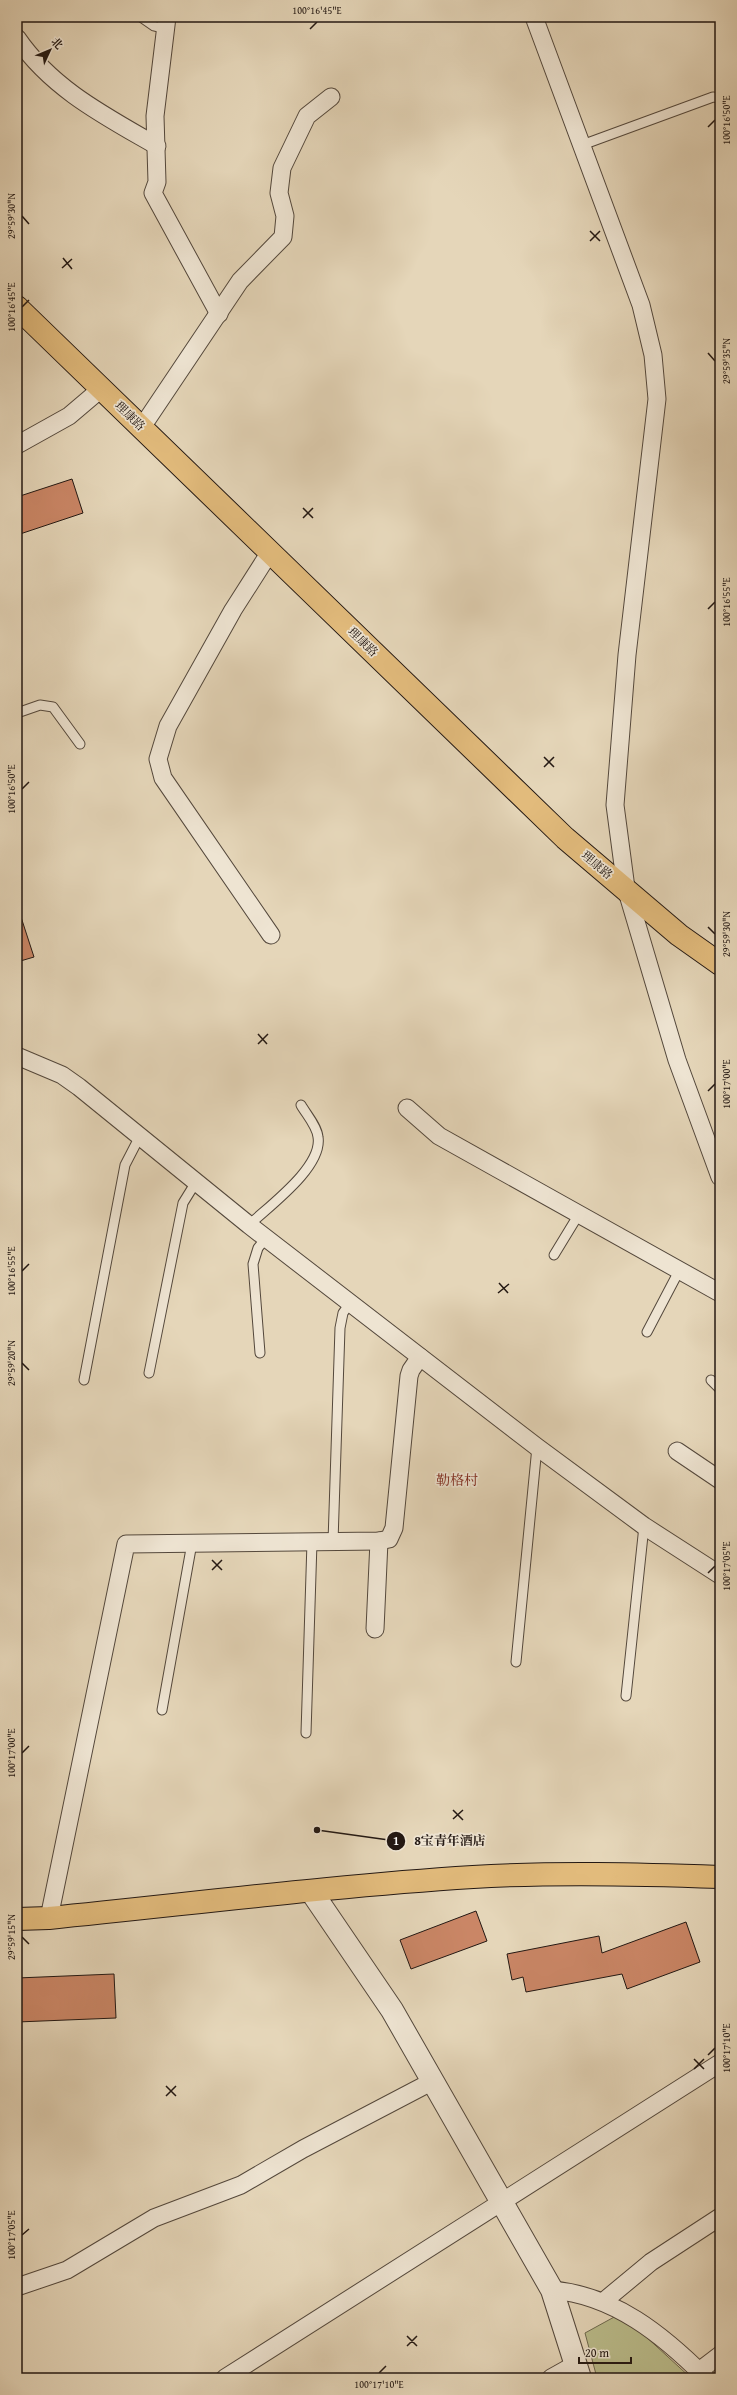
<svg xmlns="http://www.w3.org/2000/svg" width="737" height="2395" font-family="'Gentium Book Plus','Noto Serif SC',serif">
<rect width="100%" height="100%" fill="#e5d6b9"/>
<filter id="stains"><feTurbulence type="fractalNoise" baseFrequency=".005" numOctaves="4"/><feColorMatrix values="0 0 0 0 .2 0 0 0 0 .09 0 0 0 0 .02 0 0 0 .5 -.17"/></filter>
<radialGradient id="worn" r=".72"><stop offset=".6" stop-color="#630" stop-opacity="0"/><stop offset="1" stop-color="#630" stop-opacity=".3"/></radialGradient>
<polygon fill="#babc8b" stroke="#6e6a4f" points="616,2316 643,2334 691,2378 597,2378 585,2333"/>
<g fill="#ca8666" stroke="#231813">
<polygon points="72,479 83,513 17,535 17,497"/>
<polygon points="20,914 34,957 17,962 17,915"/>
<polygon points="476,1911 487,1941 411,1969 400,1940"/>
<polygon points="686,1922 700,1962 627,1989 622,1974 526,1992 523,1977 512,1980 507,1954 599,1936 602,1953"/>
<polygon points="114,1974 116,2018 17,2022 17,1978"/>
</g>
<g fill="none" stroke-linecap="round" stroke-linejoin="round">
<g stroke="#54483c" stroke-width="11">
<g id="service">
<polyline points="141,17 154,26 166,29"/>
<polyline points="582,145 713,97 720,98"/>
<polyline points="17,713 40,705 53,707 80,744"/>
<path d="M249 1225C269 1206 323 1167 318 1137 317 1126 306 1114 301 1105"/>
<polyline points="554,1255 579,1214"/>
<polyline points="647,1332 679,1271"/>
<polyline points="260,1353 253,1264 258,1248 266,1238"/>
<polyline points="149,1373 183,1203 196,1182"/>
<polyline points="84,1380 125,1165 140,1136"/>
<polyline points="711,1380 720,1389"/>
<polyline points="333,1542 340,1328 343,1313 350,1303"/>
<polyline points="516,1662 537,1447"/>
<polyline points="626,1696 644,1526"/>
<polyline points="162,1710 192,1543"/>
<polyline points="306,1733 312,1542"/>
</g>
</g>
<g stroke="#54483c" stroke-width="19">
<g id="minor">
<polyline points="167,17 155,116 157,182 153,193 219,314"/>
<polyline points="534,17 641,305 653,355 657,399 627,655 615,805 626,888 677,1060 720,1177"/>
<path d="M17 38C52 89 105 116 157 146"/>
<polyline points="142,427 240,281 283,237 285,216 279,193 282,168 307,116 331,97"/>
<polyline points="17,445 69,416 102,388"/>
<polyline points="270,552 233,610 168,726 158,759 163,778 271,935"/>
<polyline points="17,1056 62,1075 79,1087 249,1225 537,1447 644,1526 720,1575"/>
<polyline points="407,1108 439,1136 720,1293"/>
<polyline points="677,1451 720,1480"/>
<polyline points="375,1629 379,1541"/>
<polyline points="49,1918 126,1544 379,1541 389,1539 394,1528 409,1376 411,1370 420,1357"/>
<polyline points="17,2287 67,2270 154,2218 241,2185 303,2149 433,2081"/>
<path d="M552 2290C614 2295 663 2335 706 2378"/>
<polyline points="604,2301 651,2262 720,2217"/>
<polyline points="699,2371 720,2355"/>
<polyline points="225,2378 720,2063"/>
<polyline points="551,2378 576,2364"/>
</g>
</g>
<g stroke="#54483c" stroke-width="24">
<polyline id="tertiary" points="311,1891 392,2010 552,2290 580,2378"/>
</g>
<g stroke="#231813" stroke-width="24">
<g id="primary">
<polyline points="17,307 565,838 679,935 720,964"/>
<path d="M17 1919 49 1918C190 1904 331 1886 473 1877 555 1872 638 1874 720 1877"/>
</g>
</g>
<use href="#service" stroke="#eee4d2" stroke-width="9"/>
<use href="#minor" stroke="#eee4d2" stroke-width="17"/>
<use href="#tertiary" stroke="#eee4d2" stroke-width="22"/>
<use href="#primary" stroke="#e2bb7c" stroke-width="22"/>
</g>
<path fill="none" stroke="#231813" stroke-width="1.5" d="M310 29 317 22M708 127 715 120M22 216 29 224M590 231 600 241M590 241 600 231M63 258 72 269M62 268 72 259M22 307 29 300M708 353 715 361M303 508 313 518M303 518 313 508M708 609 715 602M544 757 554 767M544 767 554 757M22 789 29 782M708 927 715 934M258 1034 267 1044M258 1044 268 1034M708 1091 715 1084M22 1271 29 1264M499 1283 508 1293M498 1293 509 1284M22 1363 29 1370M212 1560 222 1570M212 1570 222 1560M708 1573 715 1566M22 1753 29 1746M453 1810 463 1820M453 1819 463 1810M22 1937 29 1944M708 2055 715 2048M694 2059 704 2069M694 2069 704 2059M166 2086 176 2096M166 2096 176 2086M22 2235 29 2229M407 2336 417 2346M407 2346 417 2336M379 2373 386 2366"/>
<g text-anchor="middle" stroke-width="3.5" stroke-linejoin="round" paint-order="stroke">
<g font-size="12" fill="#231813" stroke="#eee4d2">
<text transform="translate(130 416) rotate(44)" y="4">理康路</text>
<text transform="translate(363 642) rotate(44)" y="4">理康路</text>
<text transform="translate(597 865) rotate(40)" y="4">理康路</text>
</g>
<g font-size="14" fill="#7a1f14" stroke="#eee4d2">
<text x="457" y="1485">勒格村</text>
</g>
</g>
<path fill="none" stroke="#231813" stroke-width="1.5" d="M317 1830L396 1841"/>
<g fill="#231813" stroke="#eee4d2" stroke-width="1.5">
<circle cx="317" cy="1830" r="4"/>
<circle cx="396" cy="1841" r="10"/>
</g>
<g font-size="12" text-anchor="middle" font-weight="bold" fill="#fff">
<text x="396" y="1845">1</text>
</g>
<g font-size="13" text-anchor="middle" font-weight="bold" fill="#231813" stroke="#eee4d2" stroke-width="3.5" stroke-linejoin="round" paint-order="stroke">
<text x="450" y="1845">8宝青年酒店</text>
</g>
<rect width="737" height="2395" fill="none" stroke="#e5d6b9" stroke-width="44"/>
<g transform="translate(50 50) rotate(46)" stroke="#eee4d2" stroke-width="3" paint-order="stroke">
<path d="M0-3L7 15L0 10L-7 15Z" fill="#231813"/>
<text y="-6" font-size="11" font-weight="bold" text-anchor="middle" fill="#231813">北</text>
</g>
<path d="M579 2357v6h52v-6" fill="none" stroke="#231813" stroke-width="2"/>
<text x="585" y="2357" font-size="12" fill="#231813" stroke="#eee4d2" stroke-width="3" paint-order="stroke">20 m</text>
<rect x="22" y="22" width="693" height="2351" fill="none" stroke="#231813" stroke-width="1.5"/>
<g font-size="10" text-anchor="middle" fill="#231813">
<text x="317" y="14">100°16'45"E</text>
<text transform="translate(726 120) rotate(-90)" y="4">100°16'50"E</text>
<text transform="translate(11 216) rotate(-90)" y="4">29°59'30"N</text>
<text transform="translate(11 307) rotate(-90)" y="4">100°16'45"E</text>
<text transform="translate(726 361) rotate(-90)" y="4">29°59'35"N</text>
<text transform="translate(726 602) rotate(-90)" y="4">100°16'55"E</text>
<text transform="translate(11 789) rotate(-90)" y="4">100°16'50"E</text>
<text transform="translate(726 934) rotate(-90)" y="4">29°59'30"N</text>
<text transform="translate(726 1084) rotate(-90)" y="4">100°17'00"E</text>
<text transform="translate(11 1271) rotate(-90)" y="4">100°16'55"E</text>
<text transform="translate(11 1363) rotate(-90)" y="4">29°59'20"N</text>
<text transform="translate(726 1566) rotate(-90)" y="4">100°17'05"E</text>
<text transform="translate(11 1753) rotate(-90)" y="4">100°17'00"E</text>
<text transform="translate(11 1937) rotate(-90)" y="4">29°59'15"N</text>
<text transform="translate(726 2048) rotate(-90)" y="4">100°17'10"E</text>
<text transform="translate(11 2235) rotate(-90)" y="4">100°17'05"E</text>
<text x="379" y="2388">100°17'10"E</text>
</g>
<rect width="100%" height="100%" filter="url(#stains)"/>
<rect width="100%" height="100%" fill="url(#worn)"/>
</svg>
